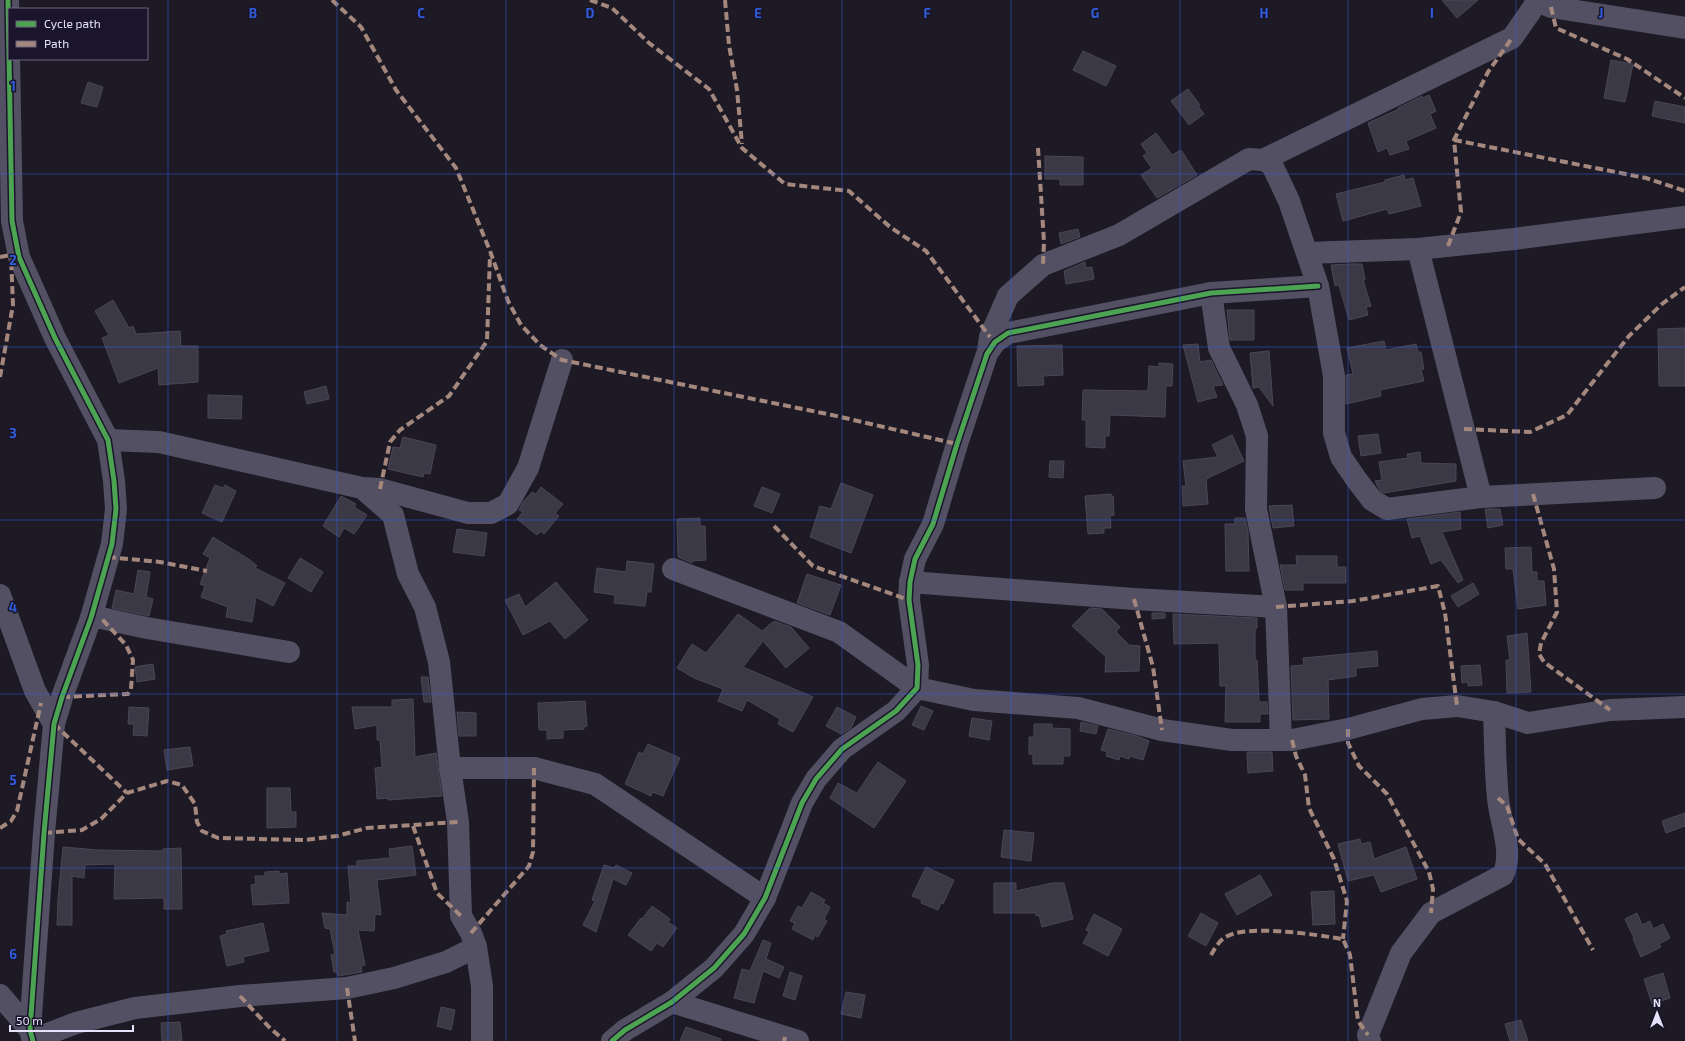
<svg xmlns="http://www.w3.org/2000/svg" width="1685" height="1041" font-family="'Exo 2',sans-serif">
<rect width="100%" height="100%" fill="#1d1a25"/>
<g fill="#3c3946" stroke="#4a4657">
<polygon points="1442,0 1478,0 1457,18"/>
<polygon points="1083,51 1116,66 1106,86 1073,70"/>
<polygon points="1611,60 1633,64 1625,102 1604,98"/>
<polygon points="88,82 103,87 97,107 81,103"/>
<polygon points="1188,89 1200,105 1198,106 1204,114 1189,125 1171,101"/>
<polygon points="1429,95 1436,111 1430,114 1436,128 1406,141 1409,149 1390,155 1387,148 1378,152 1368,123 1399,109 1398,108 1422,96 1423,98"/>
<polygon points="1655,101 1685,107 1685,123 1652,116"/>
<polygon points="1156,133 1172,155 1181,150 1197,175 1157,198 1141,175 1152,168 1143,156 1147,153 1141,144"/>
<polygon points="1045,156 1083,157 1083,185 1060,185 1060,179 1045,179"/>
<polygon points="1404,175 1405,180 1413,178 1421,206 1389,214 1387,209 1343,221 1336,194 1385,182 1385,180"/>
<polygon points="1078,229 1080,237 1061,244 1059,233"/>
<polygon points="1085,262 1086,268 1092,267 1094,279 1066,284 1064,271"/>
<polygon points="1352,264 1362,264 1365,280 1363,280 1371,306 1366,307 1368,315 1349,320 1339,285 1335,286 1331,265"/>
<polygon points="113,300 129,328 133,326 136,334 180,331 181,346 198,346 198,382 159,385 158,368 119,383 102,338 109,335 95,311"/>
<polygon points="1227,310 1254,310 1254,340 1230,340"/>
<polygon points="1685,328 1685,386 1659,386 1658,329"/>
<polygon points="1384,341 1386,350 1416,344 1418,352 1421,352 1424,369 1421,370 1424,381 1380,390 1381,396 1346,404 1346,375 1353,374 1347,348"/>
<polygon points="1198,344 1200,362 1211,360 1223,385 1213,386 1217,397 1198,402 1183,345"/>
<polygon points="1062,345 1063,375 1043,376 1044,385 1018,386 1017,346"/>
<polygon points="1269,351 1273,406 1259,387 1253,388 1250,353"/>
<polygon points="1159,363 1173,364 1172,386 1166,386 1165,417 1110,415 1109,436 1105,436 1105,448 1086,447 1086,420 1082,420 1083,390 1148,391 1149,366 1159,367"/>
<polygon points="326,386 329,399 307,404 304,392"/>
<polygon points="208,395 242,396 241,419 208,418"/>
<polygon points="1378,434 1381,453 1361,456 1358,436"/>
<polygon points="1232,435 1244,461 1206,479 1208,504 1183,506 1182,486 1186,486 1183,461 1218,457 1212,445"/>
<polygon points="403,437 436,445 430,474 424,473 423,477 388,469 393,447 400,448"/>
<polygon points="1420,452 1421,463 1456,464 1456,481 1384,493 1380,491 1375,481 1382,480 1379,462 1408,458 1407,454"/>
<polygon points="1050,461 1064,461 1063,478 1049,477"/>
<polygon points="841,483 873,495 851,553 810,537 820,506 831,509"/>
<polygon points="215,485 223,488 225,485 236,491 222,522 202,513"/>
<polygon points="541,487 563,504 555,513 559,516 544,534 541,531 537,535 517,519 523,512 519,510 523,502 532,492 536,494"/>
<polygon points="762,487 780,494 772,513 754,506"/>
<polygon points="1111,494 1111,496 1113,496 1114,515 1110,516 1111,528 1104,528 1104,533 1088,534 1085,496"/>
<polygon points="341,496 356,504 354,507 367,515 354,534 344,528 339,537 323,526"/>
<polygon points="1292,505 1294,526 1273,528 1269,506"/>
<polygon points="1485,509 1500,509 1503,525 1488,528"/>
<polygon points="1460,512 1461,529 1442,532 1463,580 1458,583 1441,560 1431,564 1420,536 1412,538 1407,519"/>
<polygon points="700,518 700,526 705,526 706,560 692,561 692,563 678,557 677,519"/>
<polygon points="1235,518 1245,518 1248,531 1249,571 1226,571 1225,524 1235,524"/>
<polygon points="457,529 487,533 484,556 453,552"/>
<polygon points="213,537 250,560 257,566 255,568 285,583 273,606 256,597 252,622 226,617 228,607 201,597 205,586 200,584 210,558 203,554"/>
<polygon points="1531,547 1532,572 1537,572 1537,581 1544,581 1546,605 1518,609 1513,569 1506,569 1505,548"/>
<polygon points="1296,556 1337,556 1337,567 1346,567 1346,583 1303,583 1303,590 1285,590 1280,565 1297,565"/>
<polygon points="300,558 323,572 311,592 288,578"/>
<polygon points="627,561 654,564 651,592 647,592 645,606 614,603 615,595 594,592 597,568 626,572"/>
<polygon points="138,570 150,572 146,597 153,599 149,616 112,608 116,590 134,594"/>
<polygon points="807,574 841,585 830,615 797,603"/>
<polygon points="556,582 588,620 565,639 550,621 523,635 505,600 519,594 525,607"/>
<polygon points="1473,583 1479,594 1458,607 1451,596"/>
<polygon points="1090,608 1102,609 1120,627 1116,632 1129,645 1140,646 1139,671 1105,672 1106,657 1072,626"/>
<polygon points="1152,613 1165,613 1165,618 1152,619"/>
<polygon points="738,614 762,631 774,621 791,627 809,648 786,668 763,641 743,667 813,697 793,732 778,724 780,719 747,700 742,711 718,701 723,689 694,678 677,668 692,644 706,653"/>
<polygon points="1173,614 1257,618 1257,628 1255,629 1255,660 1257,660 1259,700 1260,702 1267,702 1268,714 1260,714 1260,722 1225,722 1226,686 1220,686 1219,643 1174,644"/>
<polygon points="1527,633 1531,692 1507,693 1506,660 1510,660 1507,636"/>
<polygon points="1377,651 1378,666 1356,668 1356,676 1328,680 1329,719 1293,720 1291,666 1304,665 1303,658"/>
<polygon points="153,664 155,679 137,682 135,667"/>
<polygon points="1480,665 1482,685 1468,686 1468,682 1462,683 1461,666"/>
<polygon points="421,677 428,677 431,702 424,702"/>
<polygon points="413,699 415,757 436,753 442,796 388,800 388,798 377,799 375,768 382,767 380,740 377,740 377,725 355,729 352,707 392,707 392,700"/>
<polygon points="585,701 587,726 584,727 584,729 563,730 563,738 547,739 547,730 539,730 538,703"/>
<polygon points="921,706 933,711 924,730 912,725"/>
<polygon points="129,707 149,708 147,736 133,735 134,724 128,724"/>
<polygon points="837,707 856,717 851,728 841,734 826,726"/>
<polygon points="457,712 476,713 476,736 459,736"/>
<polygon points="972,718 992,721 989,740 969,736"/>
<polygon points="1081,722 1098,726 1096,734 1080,731"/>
<polygon points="1034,724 1052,724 1052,728 1070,729 1070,756 1063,756 1063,764 1033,764 1033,754 1029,754 1029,737 1034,737"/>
<polygon points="1108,729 1137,736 1149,741 1143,760 1130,756 1129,759 1120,756 1119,760 1106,756 1107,752 1101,750"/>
<polygon points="648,744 680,758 663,796 652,792 651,796 625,784 639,752 643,754"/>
<polygon points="190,747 193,766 167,770 164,750"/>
<polygon points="1247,752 1272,752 1273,771 1248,773"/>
<polygon points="878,762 906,781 874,828 830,798 838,783 857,793"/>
<polygon points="267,788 290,788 291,812 296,812 296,827 267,828"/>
<polygon points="1685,813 1685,826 1666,833 1662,821"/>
<polygon points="1004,830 1034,833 1031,861 1001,857"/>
<polygon points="1360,839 1361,844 1370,842 1374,859 1406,847 1417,879 1381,892 1374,875 1348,881 1338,844"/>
<polygon points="412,846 416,875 377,880 381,915 375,914 374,931 358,930 365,965 361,966 362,972 338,976 337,972 334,972 331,955 335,954 330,929 325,928 322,913 347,915 347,902 351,903 348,866 357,866 357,861 390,858 389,849"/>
<polygon points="63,847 98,850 163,851 163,849 181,848 182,909 164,909 164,898 114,899 115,864 85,865 84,878 72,876 72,925 57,925 58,899"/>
<polygon points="604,865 614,868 616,865 632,873 626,885 613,879 596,932 583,925 595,901 592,900"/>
<polygon points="926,867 954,880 943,904 941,903 938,910 921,903 922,900 912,896"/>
<polygon points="279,871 279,874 287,873 289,903 253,905 251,885 256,884 255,876 265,876 265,872"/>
<polygon points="1260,875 1272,895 1237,915 1225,894"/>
<polygon points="994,883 1016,883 1016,891 1052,883 1064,883 1073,919 1042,927 1039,915 1036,916 1036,913 994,913"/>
<polygon points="1334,891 1335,924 1313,925 1311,892"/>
<polygon points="811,892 825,900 823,903 830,907 824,919 827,921 818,937 815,935 813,940 792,929 795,923 790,921 798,906 802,908"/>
<polygon points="652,906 670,919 668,922 677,928 663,947 657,943 651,951 628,935 641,918 642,919"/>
<polygon points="1201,913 1218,923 1206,946 1188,936"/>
<polygon points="1637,913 1642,925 1650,921 1653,929 1663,924 1670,938 1659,944 1661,947 1641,957 1633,939 1634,938 1625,919"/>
<polygon points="1094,914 1122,929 1108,956 1083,943 1089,932 1086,930"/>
<polygon points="263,923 269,951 243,957 244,962 227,966 220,936 227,934 226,931"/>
<polygon points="763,940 771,943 766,959 784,967 779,978 763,971 754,1003 734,998 742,969 750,971"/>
<polygon points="790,972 802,976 795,1000 783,996"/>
<polygon points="1663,973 1670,998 1652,1004 1644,979"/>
<polygon points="846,992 865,995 861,1018 841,1014"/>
<polygon points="441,1007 455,1010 451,1030 437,1026"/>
<polygon points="1521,1020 1528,1041 1510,1041 1505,1024"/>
<polygon points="180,1022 182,1041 162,1041 161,1023"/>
<polygon points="686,1027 721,1039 720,1041 680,1041"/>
</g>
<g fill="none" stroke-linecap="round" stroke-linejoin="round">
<g stroke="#535064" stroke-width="22">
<polyline points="8,0 12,221 19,257 55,338 108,440 114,481 116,509 112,544 91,618 62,697 54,724 44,833 30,1030 33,1041"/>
<polyline points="1535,0 1551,7 1685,28"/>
<polyline points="1263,160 1512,38 1537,2"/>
<polyline points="1418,249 1481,497"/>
<polyline points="1307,253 1418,249 1514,239 1685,217"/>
<polyline points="1211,293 1219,348 1247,405 1257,436 1256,509 1276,607 1281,740"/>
<polyline points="988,351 990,337 1008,296 1043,265 1119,235 1249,159 1263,160 1272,165 1289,201 1318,286 1334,376 1334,433 1341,457 1356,479 1372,500 1387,509 1481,497 1655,488"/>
<polyline points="108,440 159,442 362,488 393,515 408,574 425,607 439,662 450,768 458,822 461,916 471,933 476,947 482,986 482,1041"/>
<polyline points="362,488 380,489 468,513 491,513 508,504 528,468 562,360"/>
<polyline points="673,569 839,632 917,688 974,700 1078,708 1162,730 1232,740 1292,740 1348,729 1422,709 1457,706 1494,712 1528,723 1610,710 1685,707"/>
<polyline points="910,582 1134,599 1276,607"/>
<polyline points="0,595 35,691 54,724"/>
<polyline points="91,618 101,618 147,628 289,652"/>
<polyline points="450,768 534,768 595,784 765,898"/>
<polyline points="0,995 30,1030"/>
<polyline points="672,1002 798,1041"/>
<polyline points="32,1040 76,1023 135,1008 240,996 347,988 394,978 446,962 476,947"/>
<polyline points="612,1041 625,1030 672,1002 714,968 744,934 765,898 802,803 816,779 842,749 896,711 917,688 918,665 909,600 910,582 915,559 933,524 957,444 987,354 995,342 1008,333 1211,293 1318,286"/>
<path d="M1370 1041 1368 1035 1401 953 1431 913 1503 875C1514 852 1500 822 1498 798 1495 769 1495 740 1494 712"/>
</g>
<g stroke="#a5887d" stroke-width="4" stroke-dasharray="8 4" stroke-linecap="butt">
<polyline points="332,0 361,27 396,90 456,168 490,251 508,301 521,325 540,345 562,360 832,415 957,444"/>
<polyline points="590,0 612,8 649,43 709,89 742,148 785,184 849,191 890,227 926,251 990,337"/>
<polyline points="725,0 729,45 737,90 742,144"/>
<polyline points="1551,7 1556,28 1627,59 1685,98"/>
<polyline points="1454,140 1646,178 1685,191"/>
<polyline points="1038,148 1044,242 1043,265"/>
<polyline points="1448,246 1461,212 1454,140 1488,72 1512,38"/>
<polyline points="0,257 11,255 15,256"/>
<polyline points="0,377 13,305 11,255"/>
<polyline points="1464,429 1530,432 1567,415 1629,336 1662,304 1685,287"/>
<polyline points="380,489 390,442 400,430 449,396 487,341 490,255"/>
<polyline points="1533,494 1554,569 1557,612 1541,643 1539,654 1544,662 1610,710"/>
<polyline points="774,526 813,566 909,600"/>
<polyline points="108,557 160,562 207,571"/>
<polyline points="1134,599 1153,667 1162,730"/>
<polyline points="1276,607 1353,601 1438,586 1445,613 1457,706"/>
<polyline points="62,697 128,694 131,689 133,660 126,645 101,618"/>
<polyline points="54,724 127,793"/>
<polyline points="1348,729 1348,743 1359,766 1387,794 1429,872 1433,889 1431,913"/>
<polyline points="1292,740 1296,756 1305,775 1309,808 1334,859 1347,901 1343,939"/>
<polyline points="1498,798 1507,806 1518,839 1545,864 1593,950"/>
<polyline points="413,826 437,893 461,916"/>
<polyline points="0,828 11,821 17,811 41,703"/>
<polyline points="44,833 82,830 101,819 127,793 167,781 182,785 195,804 197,822 202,831 218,838 305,840 337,836 367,828 458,822"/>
<polyline points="471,933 529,866 533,852 534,768"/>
<path d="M1211 955C1214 950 1219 941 1224 938 1245 923 1317 935 1343 939L1350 955 1358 1021 1368 1035"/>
<polyline points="347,988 355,1041"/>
<polyline points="240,996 269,1027 285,1041"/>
<polyline points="784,1041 785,1037"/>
</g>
<g stroke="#1a152a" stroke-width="8">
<g id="cycleway">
<polyline points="8,0 12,221 19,257 55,338 108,440 114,481 116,509 112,544 91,618 62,697 54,724 44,833 30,1030 33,1041"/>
<polyline points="612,1041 625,1030 672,1002 714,968 744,934 765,898 802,803 816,779 842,749 896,711 917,688 918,665 909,600 910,582 915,559 933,524 957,444 987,354 995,342 1008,333 1211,293 1318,286"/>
</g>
</g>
<use href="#cycleway" stroke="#4ca352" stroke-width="5"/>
</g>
<path fill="none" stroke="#315ddc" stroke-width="1" stroke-opacity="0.55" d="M168 0V1041M337 0V1041M506 0V1041M674 0V1041M842 0V1041M1011 0V1041M1180 0V1041M1348 0V1041M1516 0V1041M0 174H1685M0 347H1685M0 520H1685M0 694H1685M0 868H1685"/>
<g font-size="13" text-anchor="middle" font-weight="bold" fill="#315ddc" stroke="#1a152a" stroke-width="3" stroke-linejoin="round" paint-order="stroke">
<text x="253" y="18">B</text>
<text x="421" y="18">C</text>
<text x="590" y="18">D</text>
<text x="758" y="18">E</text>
<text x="927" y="18">F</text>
<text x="1095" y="18">G</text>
<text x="1264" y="18">H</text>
<text x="1432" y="18">I</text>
<text x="1601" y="18">J</text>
<text x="13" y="91">1</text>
<text x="13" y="265">2</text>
<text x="13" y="438">3</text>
<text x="13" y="612">4</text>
<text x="13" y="785">5</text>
<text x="13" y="959">6</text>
</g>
<rect x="8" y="8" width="140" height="52" fill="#1a152a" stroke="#6c677e"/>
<rect x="16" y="21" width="20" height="6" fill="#4ca352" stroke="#6c677e"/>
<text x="44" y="28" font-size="12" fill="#e6e2fb">Cycle path</text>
<rect x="16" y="41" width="20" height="6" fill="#a5887d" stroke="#6c677e"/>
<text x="44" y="48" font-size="12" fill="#e6e2fb">Path</text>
<g transform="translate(1657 1013)" stroke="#1a152a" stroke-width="3" paint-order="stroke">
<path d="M0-3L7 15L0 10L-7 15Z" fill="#e6e2fb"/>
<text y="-6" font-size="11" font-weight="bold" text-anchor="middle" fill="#e6e2fb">N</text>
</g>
<path d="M10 1025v6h123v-6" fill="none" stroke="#e6e2fb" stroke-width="2"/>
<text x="16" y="1025" font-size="12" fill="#e6e2fb" stroke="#1a152a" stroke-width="3" paint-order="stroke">50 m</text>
</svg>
